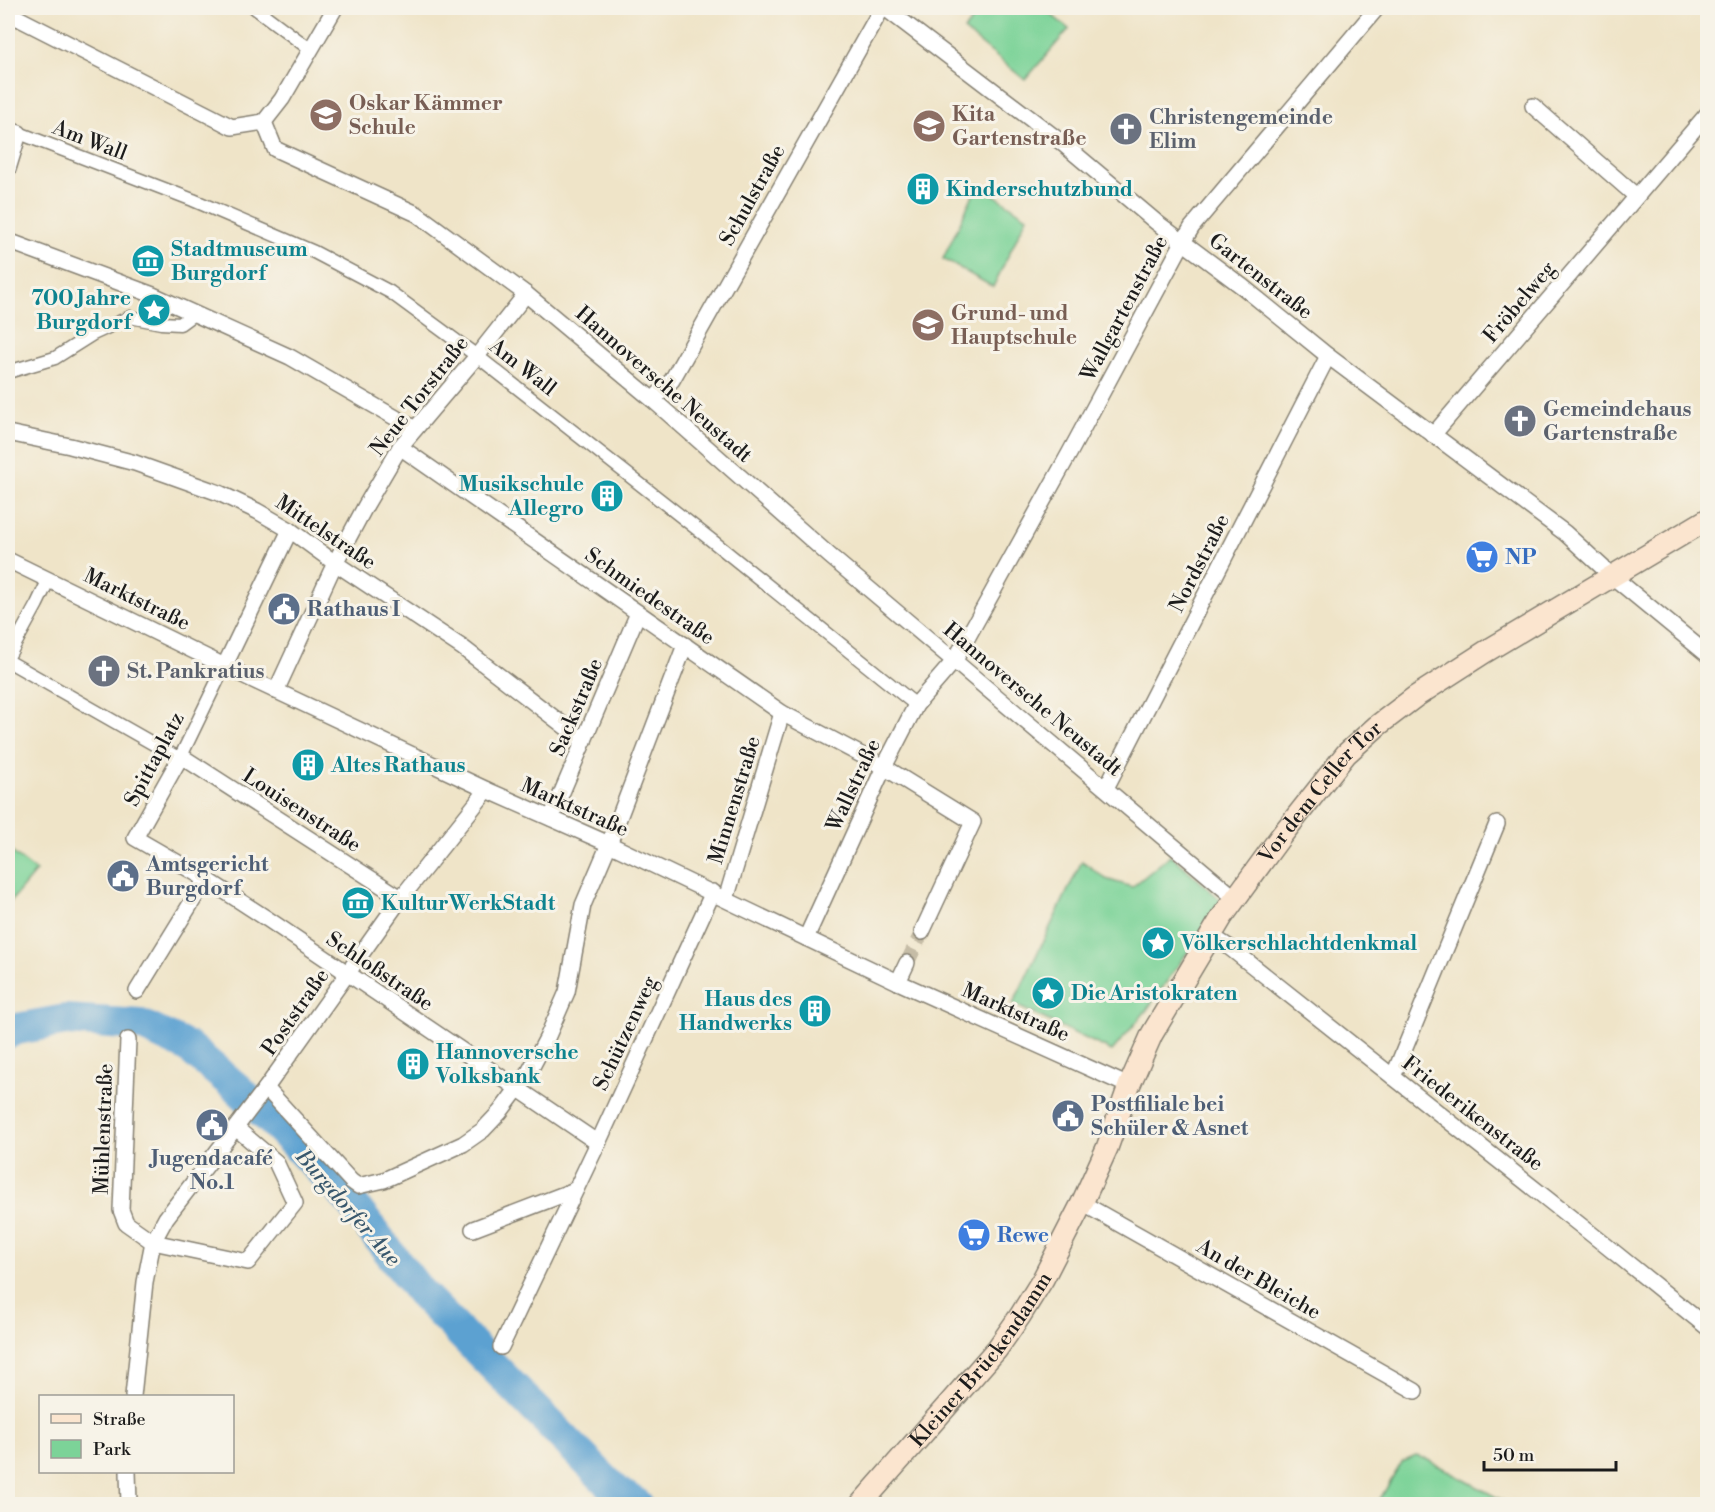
<svg xmlns="http://www.w3.org/2000/svg" width="1715" height="1512" font-family="'Libre Bodoni',serif">
<rect width="100%" height="100%" fill="#f7f3e8"/>
<filter id="ink" filterUnits="userSpaceOnUse"><feTurbulence type="fractalNoise" baseFrequency=".0167" numOctaves="2"/><feDisplacementMap in="SourceGraphic" scale="12" xChannelSelector="R" yChannelSelector="G"/><feConvolveMatrix kernelMatrix="1 2 1 2 8 2 1 2 1" color-interpolation-filters="sRGB"/></filter>
<filter id="wash" filterUnits="userSpaceOnUse"><feTurbulence type="fractalNoise" baseFrequency=".008" numOctaves="4" result="noise"/><feDisplacementMap in="SourceGraphic" scale="24" xChannelSelector="R" yChannelSelector="G"/><feGaussianBlur stdDeviation="1.35" result="paint"/><feColorMatrix in="noise" values="0 0 0 0 0 0 0 0 0 0 0 0 0 0 0 0 0 1.4 0 .05"/><feComposite in="paint" operator="in"/></filter>
<g filter="url(#wash)">
<rect width="100%" height="100%" fill="#efe4c8"/>
<g fill="#7cd398" stroke="#4c785a" stroke-width="1.5">
<polygon points="984,8 1043,8 1069,29 1025,80 964,30"/>
<polygon points="978,184 1027,217 993,287 943,259"/>
<polygon points="9,850 36,871 8,905 8,852"/>
<polygon points="1171,855 1223,902 1146,1011 1112,1051 1013,1004 1082,861 1106,879 1132,887"/>
<polygon points="1416,1456 1426,1459 1509,1504 1377,1504 1402,1462"/>
</g>
<g fill="none" stroke-linecap="round" stroke-linejoin="round">
<polyline stroke="#5ca1d1" stroke-width="32" points="8,1033 17,1029 66,1020 141,1025 188,1047 237,1088 279,1128 350,1201 420,1292 616,1491 637,1504"/>
</g>
</g>
<g filter="url(#ink)">
<g fill="none" stroke-linecap="round" stroke-linejoin="round">
<polyline stroke="#c5bca6" stroke-width="15" stroke-dasharray="15 8" stroke-linecap="butt" points="907,963 922,932"/>
<g stroke="#868072" stroke-width="15">
<g id="pedestrian">
<polyline points="255,8 311,50"/>
<polyline points="19,133 193,200 314,252 390,292 477,356 715,543 916,705"/>
<polyline points="8,372 55,358 93,334 130,317 161,323 180,324 195,313"/>
<polyline points="8,657 37,604 49,579"/>
<polyline points="8,661 180,759"/>
<polyline points="181,756 225,665"/>
</g>
</g>
<g stroke="#868072" stroke-width="18">
<g id="minor">
<polyline points="885,8 1061,142 1156,222 1243,287 1328,356 1565,533 1612,576 1708,655"/>
<polyline points="8,13 232,127 264,122"/>
<polyline points="1533,106 1636,196"/>
<polyline points="264,122 275,149 417,214 526,294 653,400 830,556 1235,898"/>
<polyline points="264,122 282,99 335,8"/>
<polyline points="8,130 19,133 8,169"/>
<polyline points="8,241 153,295 290,357 415,429"/>
<polyline points="653,400 672,380 882,8"/>
<polyline points="8,433 70,446 135,463 219,493 257,511 290,530 335,563 463,648 584,741"/>
<polyline points="1433,435 1708,113"/>
<polyline points="400,447 782,713 884,767 973,822 922,932"/>
<polyline points="8,560 253,680 487,790 609,844 898,982 1129,1086"/>
<polyline points="225,665 290,530"/>
<polyline points="276,691 335,563 366,505 400,447 477,356 526,294"/>
<polyline points="1106,788 1328,356"/>
<polyline points="551,818 638,613"/>
<polyline points="401,898 181,756 135,838 206,879 269,920 598,1143"/>
<polyline points="726,899 782,713"/>
<polyline points="1210,935 1229,947 1604,1244 1708,1328"/>
<polyline points="806,938 884,767 916,705 955,660 1069,454 1183,242 1192,227 1377,8"/>
<polyline points="898,982 907,963"/>
<polyline points="137,991 206,879"/>
<polyline points="128,1040 121,1210 126,1223 153,1242 248,1262 295,1203 276,1162 236,1128"/>
<polyline points="1393,1077 1497,824"/>
<polyline points="266,1088 351,1181 358,1186 384,1180 463,1144 483,1130 500,1112 527,1076 547,1038 567,992 583,905 609,844 685,645"/>
<polyline points="1082,1203 1415,1391"/>
<polyline points="473,1229 575,1190"/>
<polyline points="501,1347 598,1143 713,892"/>
<polyline points="133,1396 145,1282 153,1242 166,1218 266,1088 401,898 487,790"/>
<polyline points="128,1472 129,1504"/>
</g>
</g>
<g stroke="#868072" stroke-width="24">
<g id="secondary">
<path id="s1" d="M861 1504 997 1349 1020 1316 1043 1279 1082 1203 1107 1148 1129 1086 1152 1034 1222 917 1281 836 1346 754 1377 726 1415 697 1485 652 1708 519"/>
</g>
</g>
<use href="#pedestrian" stroke="#fff" stroke-width="12"/>
<use href="#minor" stroke="#fff" stroke-width="15"/>
<use href="#secondary" stroke="#fbe5cf" stroke-width="21"/>
</g>
</g>
<defs>
<g id="school-disc" transform="scale(1.725)"><circle r="9.5" fill="#8d6e63" stroke="#f7f3e8"/><path d="M0-5L7-2L0 1L-7-2ZM-4 1L0 2.5L4 1V4Q0 6-4 4Z" fill="#fff"/></g>
<g id="church-disc" transform="scale(1.725)"><circle r="9.5" fill="#6b7280" stroke="#f7f3e8"/><path d="M-1.2-6h2.4v3.5h3.3v2.4h-3.3V6h-2.4V-.1h-3.3v-2.4h3.3Z" fill="#fff"/></g>
<g id="building-disc" transform="scale(1.725)"><circle r="9.5" fill="#0f9aa8" stroke="#f7f3e8"/><path d="M-4-6H4V6H1V3H-1V6H-4ZM-2.5-4.3h1.7v1.8h-1.7ZM.8-4.3h1.7v1.8H.8ZM-2.5-1h1.7V.8h-1.7ZM.8-1h1.7V.8H.8Z" fill="#fff"/></g>
<g id="museum-disc" transform="scale(1.725)"><circle r="9.5" fill="#0f9aa8" stroke="#f7f3e8"/><path d="M0-6L6-3V-2H-6V-3ZM-5-1h2V3h-2ZM-1-1h2V3h-2ZM3-1h2V3H3ZM-6 4H6V6H-6Z" fill="#fff"/></g>
<g id="sight-disc" transform="scale(1.725)"><circle r="9.5" fill="#0f9aa8" stroke="#f7f3e8"/><path d="M0-6L1.8-2.2L6-1.7L2.9 1.2L3.7 5.4L0 3.3L-3.7 5.4L-2.9 1.2L-6-1.7L-1.8-2.2Z" fill="#fff"/></g>
<g id="supermarket-disc" transform="scale(1.725)"><circle r="9.5" fill="#3f7fe0" stroke="#f7f3e8"/><path d="M-6-5.5h2.5l.6 2H6L4.5 2H-2.5L-4.4-4H-6ZM-1.5 3.2a1.3 1.3 0 1 0 .1 0ZM3 3.2a1.3 1.3 0 1 0 .1 0Z" fill="#fff"/></g>
<g id="civic-disc" transform="scale(1.725)"><circle r="9.5" fill="#5c6f8a" stroke="#f7f3e8"/><path d="M-.6-6.5H3V-4.5H.6V-3L4-1V1h2V6H-6V1h2V-1L-.6-3ZM-1.2 2.5V6h2.4V2.5Z" fill="#fff"/></g>
</defs>
<g fill-rule="evenodd">
<use href="#school-disc" x="326" y="115"/>
<use href="#school-disc" x="929" y="126"/>
<use href="#church-disc" x="1126" y="129"/>
<use href="#building-disc" x="923" y="189"/>
<use href="#museum-disc" x="148" y="261"/>
<use href="#sight-disc" x="154" y="310"/>
<use href="#school-disc" x="928" y="325"/>
<use href="#church-disc" x="1520" y="421"/>
<use href="#building-disc" x="607" y="496"/>
<use href="#supermarket-disc" x="1482" y="557"/>
<use href="#civic-disc" x="284" y="609"/>
<use href="#church-disc" x="104" y="671"/>
<use href="#building-disc" x="308" y="765"/>
<use href="#civic-disc" x="123" y="876"/>
<use href="#museum-disc" x="358" y="903"/>
<use href="#sight-disc" x="1158" y="943"/>
<use href="#sight-disc" x="1048" y="993"/>
<use href="#building-disc" x="815" y="1011"/>
<use href="#building-disc" x="413" y="1064"/>
<use href="#civic-disc" x="1068" y="1116"/>
<use href="#civic-disc" x="212" y="1125"/>
<use href="#supermarket-disc" x="974" y="1235"/>
</g>
<g text-anchor="middle" stroke-width="6" stroke-linejoin="round" paint-order="stroke">
<g font-size="21" font-weight="bold" fill="#785e54" stroke="#f7f3e8" text-anchor="start">
<text x="349" y="110">Oskar Kämmer<tspan x="349" dy="24">Schule</tspan></text>
<text x="952" y="121">Kita<tspan x="952" dy="24">Gartenstraße</tspan></text>
<text x="951" y="320">Grund- und<tspan x="951" dy="24">Hauptschule</tspan></text>
</g>
<g font-size="21" font-weight="bold" fill="#5b616d" stroke="#f7f3e8" text-anchor="start">
<text x="1149" y="124">Christengemeinde<tspan x="1149" dy="24">Elim</tspan></text>
<text x="1543" y="416">Gemeindehaus<tspan x="1543" dy="24">Gartenstraße</tspan></text>
<text x="127" y="678">St. Pankratius</text>
</g>
<g font-size="21" fill="#1c1c1c" stroke="#f7f3e8">
<text transform="translate(90 140) rotate(21)" y="7">Am Wall</text>
<text transform="translate(752 195) rotate(-61)" y="7">Schulstraße</text>
<text transform="translate(1261 276) rotate(38)" y="7">Gartenstraße</text>
<text transform="translate(1519 302) rotate(-50)" y="7">Fröbelweg</text>
<text transform="translate(1124 308) rotate(-62)" y="7">Wallgartenstraße</text>
<text transform="translate(523 367) rotate(38)" y="7">Am Wall</text>
<text transform="translate(664 384) rotate(41)" y="7">Hannoversche Neustadt</text>
<text transform="translate(419 396) rotate(-52)" y="7">Neue Torstraße</text>
<text transform="translate(326 532) rotate(34)" y="7">Mittelstraße</text>
<text transform="translate(1199 563) rotate(-63)" y="7">Nordstraße</text>
<text transform="translate(650 596) rotate(35)" y="7">Schmiedestraße</text>
<text transform="translate(137 599) rotate(26)" y="7">Marktstraße</text>
<text transform="translate(1033 699) rotate(40)" y="7">Hannoversche Neustadt</text>
<text transform="translate(576 707) rotate(-67)" y="7">Sackstraße</text>
<text transform="translate(154 759) rotate(-62)" y="7">Spittaplatz</text>
<text transform="translate(853 785) rotate(-65)" y="7">Wallstraße</text>
<text dy="7" stroke="none"><textPath href="#s1" startOffset="854">Vor dem Celler Tor</textPath></text>
<text transform="translate(734 800) rotate(-73)" y="7">Minnenstraße</text>
<text transform="translate(575 807) rotate(24)" y="7">Marktstraße</text>
<text transform="translate(302 810) rotate(33)" y="7">Louisenstraße</text>
<text transform="translate(380 971) rotate(34)" y="7">Schloßstraße</text>
<text transform="translate(295 1012) rotate(-55)" y="7">Poststraße</text>
<text transform="translate(1016 1012) rotate(24)" y="7">Marktstraße</text>
<text transform="translate(625 1033) rotate(-65)" y="7">Schützenweg</text>
<text transform="translate(1473 1113) rotate(38)" y="7">Friederikenstraße</text>
<text transform="translate(103 1129) rotate(-88)" y="7">Mühlenstraße</text>
<text transform="translate(1259 1279) rotate(30)" y="7">An der Bleiche</text>
<text dy="7" stroke="none"><textPath href="#s1" startOffset="188">Kleiner Brückendamm</textPath></text>
</g>
<g font-size="21" font-weight="bold" fill="#0d838f" stroke="#f7f3e8" text-anchor="start">
<text x="946" y="196">Kinderschutzbund</text>
<text x="171" y="256">Stadtmuseum<tspan x="171" dy="24">Burgdorf</tspan></text>
<text x="131" y="305" text-anchor="end">700 Jahre<tspan x="131" dy="24">Burgdorf</tspan></text>
<text x="584" y="491" text-anchor="end">Musikschule<tspan x="584" dy="24">Allegro</tspan></text>
<text x="331" y="772">Altes Rathaus</text>
<text x="381" y="910">KulturWerkStadt</text>
<text x="1181" y="950">Völkerschlachtdenkmal</text>
<text x="1071" y="1000">Die Aristokraten</text>
<text x="792" y="1006" text-anchor="end">Haus des<tspan x="792" dy="24">Handwerks</tspan></text>
<text x="436" y="1059">Hannoversche<tspan x="436" dy="24">Volksbank</tspan></text>
</g>
<g font-size="21" font-weight="bold" fill="#366cbe" stroke="#f7f3e8" text-anchor="start">
<text x="1505" y="564">NP</text>
<text x="997" y="1242">Rewe</text>
</g>
<g font-size="21" font-weight="bold" fill="#4e5e75" stroke="#f7f3e8" text-anchor="start">
<text x="307" y="616">Rathaus I</text>
<text x="146" y="871">Amtsgericht<tspan x="146" dy="24">Burgdorf</tspan></text>
<text x="1091" y="1111">Postfiliale bei<tspan x="1091" dy="24">Schüler &amp; Asnet</tspan></text>
<text x="212" y="1165" text-anchor="middle">Jugendacafé<tspan x="212" dy="24">No.1</tspan></text>
</g>
<g font-size="22" font-style="italic" fill="#39586d" stroke="#f7f3e8">
<text transform="translate(349 1207) rotate(49)" y="8">Burgdorfer Aue</text>
</g>
</g>
<rect width="1715" height="1512" fill="none" stroke="#f7f3e8" stroke-width="30"/>
<rect x="39" y="1395" width="195" height="78" fill="#f7f3e8" stroke="#9f9d96" stroke-width="1.5"/>
<rect x="51" y="1414" width="30" height="9" fill="#fbe5cf" stroke="#9f9d96" stroke-width="1.5"/>
<text x="93" y="1425" font-size="18" fill="#1c1c1c">Straße</text>
<rect x="51" y="1440" width="30" height="18" fill="#7cd398" stroke="#9f9d96" stroke-width="1.5"/>
<text x="93" y="1455" font-size="18" fill="#1c1c1c">Park</text>
<path d="M1484 1461v9h132v-9" fill="none" stroke="#1c1c1c" stroke-width="3"/>
<text x="1493" y="1461" font-size="18" fill="#1c1c1c" stroke="#f7f3e8" stroke-width="4.5" paint-order="stroke">50 m</text>
</svg>
